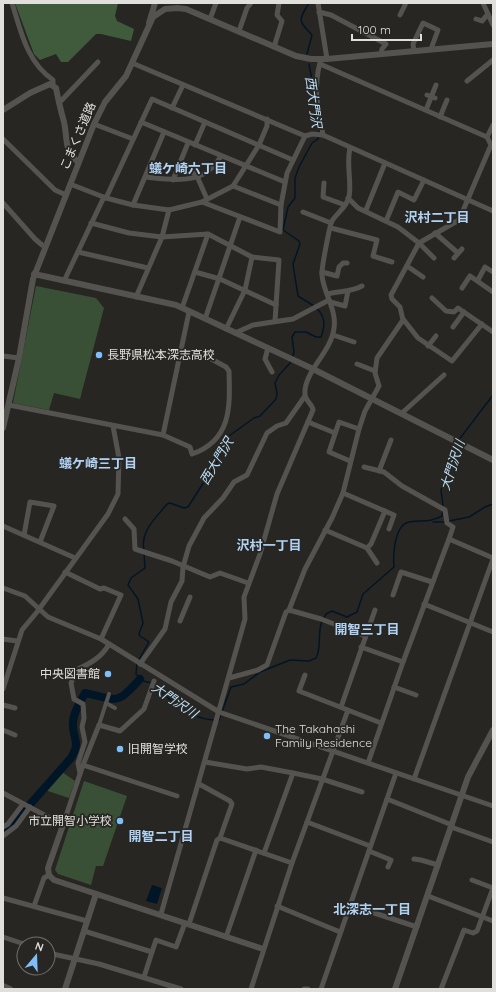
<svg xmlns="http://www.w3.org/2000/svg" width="496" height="992" font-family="Quicksand,'Noto Sans JP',sans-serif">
<rect width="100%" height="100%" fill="#282622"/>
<g fill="#3a5036">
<polygon points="36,286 96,298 104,308 80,399 54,393 49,410 13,403"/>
<polygon points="62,772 75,781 69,798 45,790"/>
<polygon points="84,781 127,796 103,866 96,866 91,885 58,874 55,870"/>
</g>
<polygon fill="#405b3c" points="15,3 118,3 115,16 117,21 134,29 131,41 101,34 96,34 68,62 61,62 56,54 40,60 34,54"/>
<polygon fill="#001627" points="152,885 162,888 157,904 146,901"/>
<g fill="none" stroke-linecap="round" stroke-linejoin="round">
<g stroke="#001627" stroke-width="1.5">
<path d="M307 54 312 35C298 20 298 21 309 3"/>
<polyline points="309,64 314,91"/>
<polyline points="314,306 298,296 293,264 300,244 299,241 283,230 288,207 295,198 295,178 299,167 312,143 318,139 320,128"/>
<path d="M292 358 294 352 292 337 295 332H306L316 337H321C325 326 326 316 316 308"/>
<polyline points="458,441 493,395"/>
<polyline points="443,506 441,490 457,444"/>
<polyline points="449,521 469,517 485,507 493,504"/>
<polyline points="433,522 445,522"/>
<path d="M144 550C140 531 156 518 167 504L170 503 184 508 188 507 218 460 229 436 254 418 260 416 276 399 277 393 275 383 279 375 291 362"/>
<polyline points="144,554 145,568 131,578 128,585 138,599 143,623 139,634 140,636 149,642 137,663 136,674 143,681 152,683"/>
<path d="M324 618 326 614 332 611 347 617 357 612 363 594 394 567C393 556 394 525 409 522 423 520 428 523 442 516L443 510"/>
<path d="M155 684C161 688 163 694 168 698 180 709 199 720 215 720"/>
<path d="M219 720 231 687 244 684 260 672 290 660 309 661 316 658C322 647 317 633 322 621"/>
</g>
<path stroke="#001627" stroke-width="8" d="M3 831 10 827 71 758C81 741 73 741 73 725 72 715 80 702 85 693 118 700 116 706 140 679"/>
<g stroke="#55534f" stroke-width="4">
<polyline points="106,703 115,708"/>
<polyline points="99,725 109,694"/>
</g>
<g stroke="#55534f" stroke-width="5">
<path d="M12 3C21 32 27 62 53 80V85"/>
<polyline points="318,3 327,59"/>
<polyline points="483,3 493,25"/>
<polyline points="319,12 331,15 386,44 382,49 381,54"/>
<polyline points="400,15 406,3"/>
<polyline points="210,19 216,3"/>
<polyline points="476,19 482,21 488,14"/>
<polyline points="239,31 247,8 251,3"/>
<polyline points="274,47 282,21 277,15 279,3"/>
<polyline points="414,51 413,44 423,23 438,30 431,49"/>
<path d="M320 62C313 91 318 107 323 135"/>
<polyline points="132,63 305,136 312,134 323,135 493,211"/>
<polyline points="467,81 493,60"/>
<polyline points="427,95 435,98"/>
<polyline points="59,103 98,62"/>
<polyline points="172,108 183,85"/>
<polyline points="426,110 436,85"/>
<polyline points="440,117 447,100"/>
<polyline points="141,122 285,182"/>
<polyline points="94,124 133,139"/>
<polyline points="487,137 493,125"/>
<polyline points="3,139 55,190 66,195"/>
<polyline points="195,145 205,122"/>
<polyline points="179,166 196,174 207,199"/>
<path d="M145 177C174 180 204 186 221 156"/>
<polyline points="173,180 188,143"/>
<polyline points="324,183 323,197 345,205"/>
<polyline points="70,184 106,198 133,205 169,210 202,202 233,186 259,145 267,126 267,119"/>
<polyline points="233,186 281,205"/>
<polyline points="106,198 152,99 293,160"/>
<polyline points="348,198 358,208 398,227 419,243 434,258"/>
<polyline points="202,202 280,232 281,205 287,173 305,136"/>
<polyline points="3,203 35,239 42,245"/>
<polyline points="133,205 164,132"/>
<polyline points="366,210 385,163"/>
<polyline points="303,212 331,223"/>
<polyline points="386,221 398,192 414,200 424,180"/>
<polyline points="91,223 129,233 162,237 208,234 252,257 279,260 275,321"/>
<polyline points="331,228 377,240 373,256 392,262"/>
<polyline points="435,233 458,253"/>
<polyline points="78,252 148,268"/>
<polyline points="454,258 462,249"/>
<polyline points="407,266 423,277"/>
<polyline points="195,272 220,279 276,305"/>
<polyline points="322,272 337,276 339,267 343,263 347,263"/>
<polyline points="478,280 485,267 493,272"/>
<polyline points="64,281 104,197"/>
<polyline points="462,288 470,276 493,292"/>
<path d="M328 294C340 291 351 292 362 286"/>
<polyline points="136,297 162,237 169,210"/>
<polyline points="432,298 446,311 454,312 458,308 493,332"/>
<polyline points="330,302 345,306 348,291"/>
<polyline points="182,308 208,234"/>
<polyline points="205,319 240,217"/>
<polyline points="403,319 418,338 452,361 482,324"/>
<polyline points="453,327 464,312"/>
<polyline points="226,329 245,290 252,257"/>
<polyline points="235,333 253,325 293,319 329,300"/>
<polyline points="333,335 354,342"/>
<polyline points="428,346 436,336"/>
<polyline points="268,348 265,359 272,372"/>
<polyline points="3,356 19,358"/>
<polyline points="357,364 375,371"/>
<path d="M9 405 163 435 190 447 192 454C232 440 230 406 229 371L226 367 202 354"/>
<polyline points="402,413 444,375"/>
<polyline points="308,422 335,433"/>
<polyline points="163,435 189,312"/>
<polyline points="350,461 329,452 339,422 359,429"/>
<polyline points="364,467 384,472 402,486 445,510 447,523 453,527 449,539"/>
<polyline points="379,471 391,440"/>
<polyline points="343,493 394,515 389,529"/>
<polyline points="125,519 134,529 135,549 172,561 210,577 220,573 248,583"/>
<polyline points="3,526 75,558"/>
<polyline points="325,530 367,548 371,544 385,511"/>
<polyline points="24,535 30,502 54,506 40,542"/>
<polyline points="367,548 377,563"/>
<polyline points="65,572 100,589 104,588 121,595 101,639"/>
<polyline points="3,588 25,596 48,617 101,639 219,712 493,806"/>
<polyline points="393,595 401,572 432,582"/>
<polyline points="424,604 493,632"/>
<polyline points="289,610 321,619 365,636"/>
<polyline points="180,621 190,597"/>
<polyline points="3,639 17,641"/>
<polyline points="361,647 403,662"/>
<polyline points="140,664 165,629 171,602 182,581 183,567 189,546 204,518 223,498 234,482 247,475 267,433 277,426 286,423 305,396"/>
<polyline points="305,675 299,691 381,723"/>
<polyline points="229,678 258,670 267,665 286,612 289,610 305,569 332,518 343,493 359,429 365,411 379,386 375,373 377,358 403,320 400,307 392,299 391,295 419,243 459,220 491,145 487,137 320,64"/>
<polyline points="394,687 416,695"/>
<polyline points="3,689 22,630 37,612 108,514 118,494 119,458 113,426"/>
<polyline points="3,705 15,708"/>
<polyline points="341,707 375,610"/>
<polyline points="3,730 15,735"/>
<polyline points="205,762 247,769 261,767 293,773 322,779 362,792"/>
<polyline points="368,763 403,662 449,539 493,558"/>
<polyline points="83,765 99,725 120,731 144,709 154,681"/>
<path d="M80 773 78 763 85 742 82 727 84 718 83 704 74 699 71 683 78 669C91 663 102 657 109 644"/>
<polyline points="414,779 493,559"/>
<polyline points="3,793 63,825 83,765 177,796"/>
<polyline points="387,799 452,825"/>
<polyline points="307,822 370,846"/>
<polyline points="3,827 8,824 23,804"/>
<polyline points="451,827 493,842"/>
<polyline points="3,836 16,826 30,807"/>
<polyline points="220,838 292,863"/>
<polyline points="369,851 391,860 388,867"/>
<polyline points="264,853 293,773"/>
<polyline points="414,859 421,860 438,865"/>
<polyline points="472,880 493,888"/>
<polyline points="428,896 493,921"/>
<polyline points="3,898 87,921"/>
<polyline points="350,905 417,927"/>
<polyline points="34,906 44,878 49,875"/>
<polyline points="277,906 340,932"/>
<path d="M161 914 245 619 244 597 260 554 277 494 313 410C312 403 305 401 305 394 303 373 332 351 334 328 337 310 323 292 322 275 321 270 330 224 332 221 337 213 346 208 349 197 352 183 346 165 350 148"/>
<polyline points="189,924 217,840 220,838 232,804 230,801 199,784"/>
<polyline points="84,931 152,952 144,977"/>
<polyline points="3,937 24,944"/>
<polyline points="226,937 256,850"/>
<polyline points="152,952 156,940 176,947 185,923"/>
<polyline points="48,953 99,964 181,989"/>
<polyline points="251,989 292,863 348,710"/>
<polyline points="304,989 308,989"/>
<polyline points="321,989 396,773"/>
<polyline points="441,989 464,930 473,933 477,931 493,888"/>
</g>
<g stroke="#55534f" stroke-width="6">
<polyline points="149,23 155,3"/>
<path d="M3 110 30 93 50 84 56 88C58 99 61 111 64 122 68 139 63 149 78 162"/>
<polyline points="34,274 176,305 313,369 493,460"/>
<polyline points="3,428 19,358 33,279 94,124 105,102 126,76 153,17 165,9 177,8 186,9 296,56 311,59 327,59 493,44"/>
<polyline points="63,825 48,868 49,875 54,880 263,949"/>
<polyline points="3,986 10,989"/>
<polyline points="65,989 96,894"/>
<polyline points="395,989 468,777 493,730"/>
</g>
</g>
<g fill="#7ebef9" stroke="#282622" stroke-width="1.5">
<circle cx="99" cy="355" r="4"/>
<circle cx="108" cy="674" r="4"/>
<circle cx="267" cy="736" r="4"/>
<circle cx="120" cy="749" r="4"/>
<circle cx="120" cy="821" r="4"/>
</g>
<g text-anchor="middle" stroke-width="3.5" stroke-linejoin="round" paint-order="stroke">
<g font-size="12" fill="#e0dfdc" stroke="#282622">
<text transform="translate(78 136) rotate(-67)" y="4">こまくさ道路</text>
</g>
<g font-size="12" fill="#e0dfdc" stroke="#282622" text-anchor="start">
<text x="107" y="359">長野県松本深志高校</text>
<text x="100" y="678" text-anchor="end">中央図書館</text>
<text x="275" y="733">The Takahashi<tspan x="275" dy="14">Family Residence</tspan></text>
<text x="128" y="753">旧開智学校</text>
<text x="112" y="825" text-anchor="end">市立開智小学校</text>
</g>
<g font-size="13" font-style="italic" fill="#b8def8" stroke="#282622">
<text transform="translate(314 102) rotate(82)" y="5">西大門沢</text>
<text transform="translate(216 461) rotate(-59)" y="5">西大門沢</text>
<text transform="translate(452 465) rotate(-72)" y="5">大門沢川</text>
<text transform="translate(175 700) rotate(34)" y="5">大門沢川</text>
</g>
<g font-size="13" font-weight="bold" fill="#b0d3f5" stroke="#282622">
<text x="188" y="173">蟻ケ崎六丁目</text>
<text x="437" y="222">沢村二丁目</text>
<text x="98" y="468">蟻ケ崎三丁目</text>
<text x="269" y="550">沢村一丁目</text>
<text x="367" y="634">開智三丁目</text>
<text x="161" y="841">開智二丁目</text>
<text x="372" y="914">北深志一丁目</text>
</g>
</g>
<rect width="496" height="992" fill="none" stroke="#e0dfdc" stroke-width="8"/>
<g transform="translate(36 956) rotate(19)"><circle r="19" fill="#282622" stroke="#72706c"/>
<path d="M0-3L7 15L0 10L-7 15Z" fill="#7ebef9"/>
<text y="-6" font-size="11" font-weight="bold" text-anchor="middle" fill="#e0dfdc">N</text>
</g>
<path d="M352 34v6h69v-6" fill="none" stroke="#e0dfdc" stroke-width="2"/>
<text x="358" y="34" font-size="12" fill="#e0dfdc" stroke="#282622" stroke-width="3" paint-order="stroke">100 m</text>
</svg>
